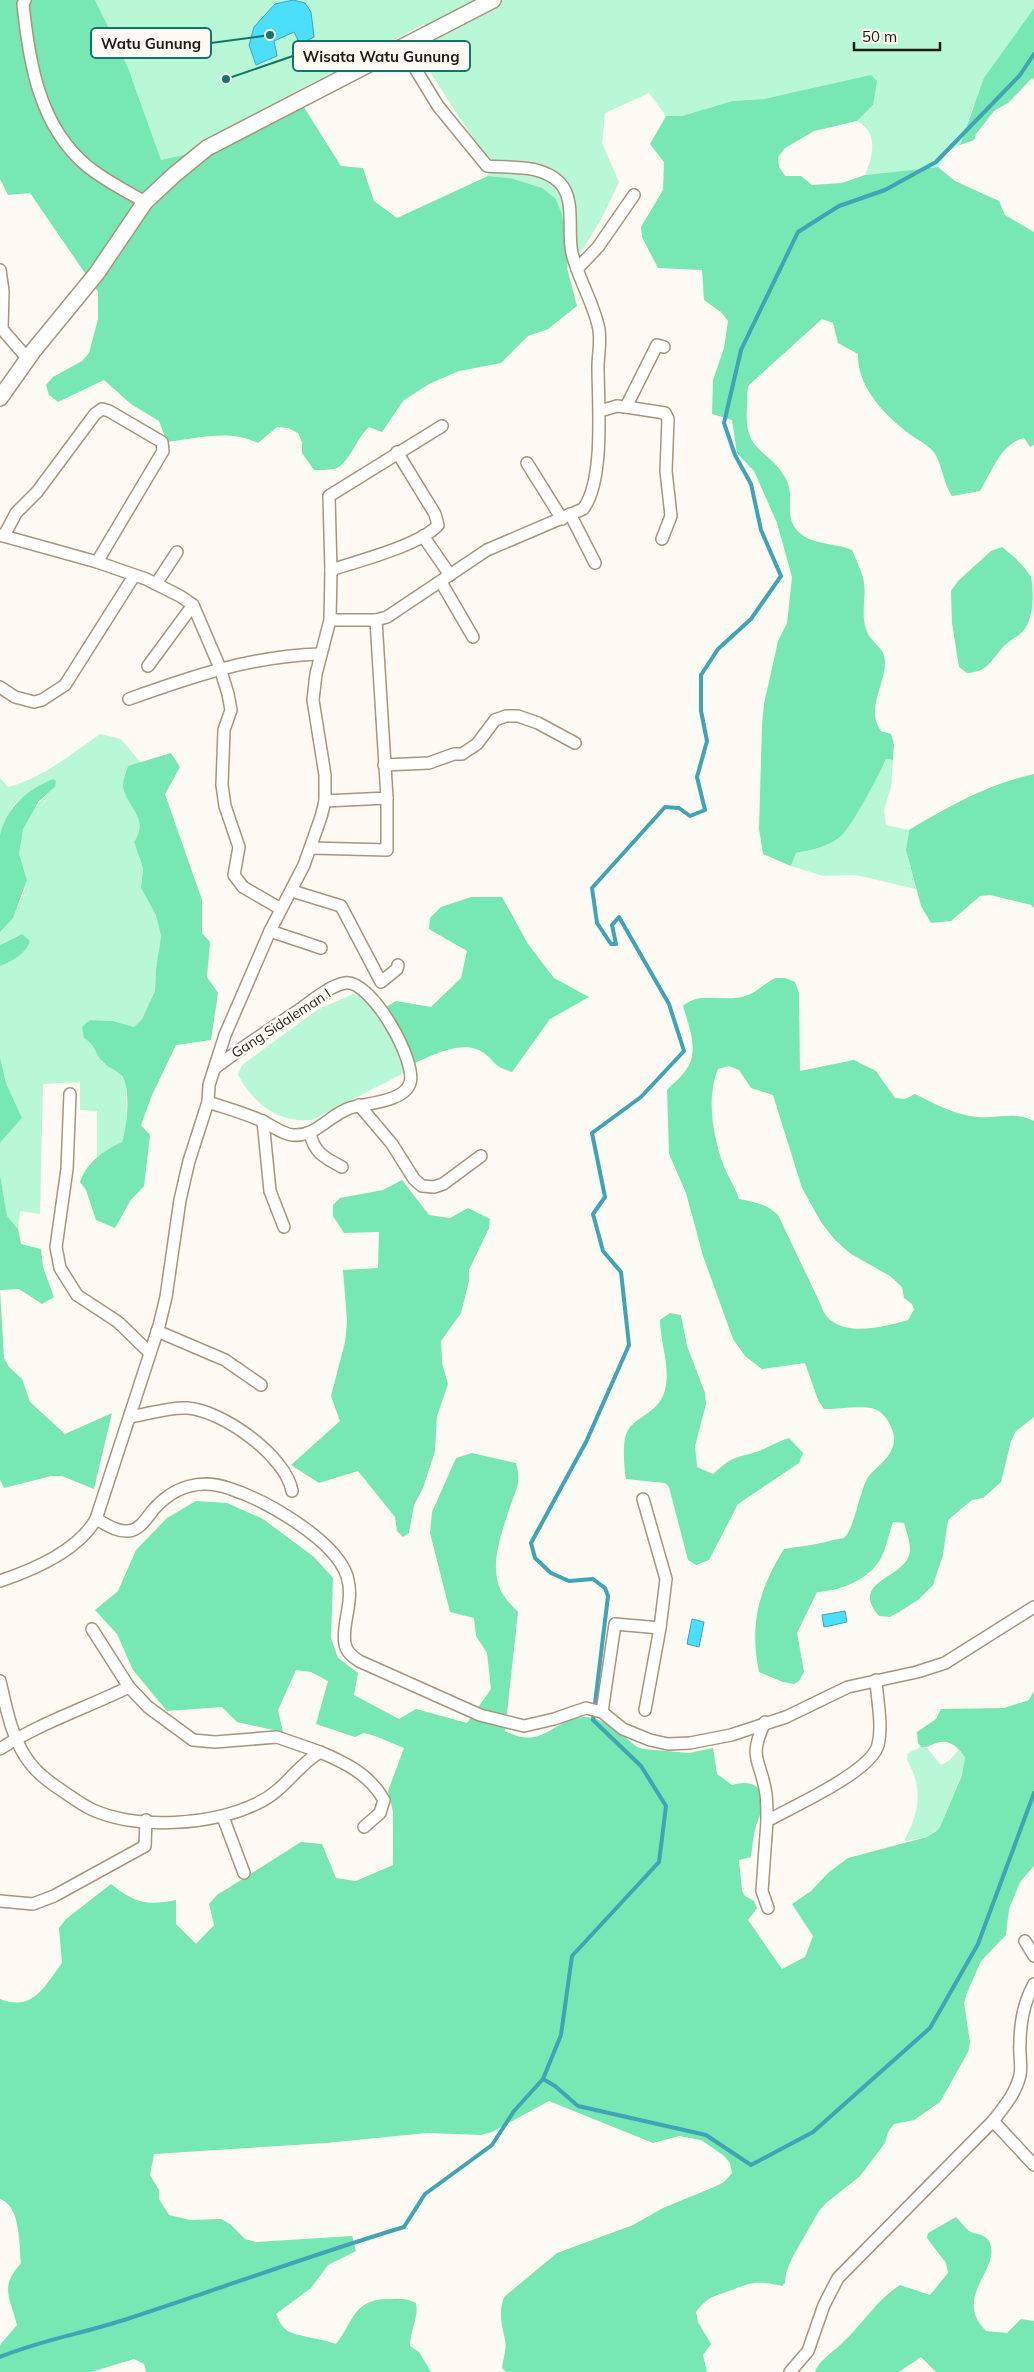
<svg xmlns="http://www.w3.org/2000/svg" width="1034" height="2372" font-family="Mulish,sans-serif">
<rect width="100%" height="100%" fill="#fefbf5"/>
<g fill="#b8f8d7">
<path d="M95 0H1034V8L1003 52 973 107 960 145 948 152 938 167 865 175C873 155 879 133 857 121L873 105 806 91 764 99 732 101 682 116H666L649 93 605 113 602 143 619 182C604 214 591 242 567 268V245L510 178 488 176 486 155 467 129 428 69 443 56 424 24 219 132 189 154 161 161 127 65Z"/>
<path d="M100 734 121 739 141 763 128 766C126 772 123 780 124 786 127 809 150 817 134 842L143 868 141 888 156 915 161 936 156 969 155 991 142 1019 134 1027 113 1021 90 1020 84 1038 92 1043 102 1062 120 1074 126 1083V1131L122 1142 97 1157V1111L80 1110V1082L43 1084 40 1214 20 1211 18 1229 7 1217 0 1174V1143L22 1118 6 1083 0 1057V966C11 962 27 953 30 941L17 936 0 945V932C11 921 25 897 26 881 27 873 21 864 19 856 14 830 38 802 55 787L44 783 13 805 0 835V778L8 787C43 778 70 755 100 734Z"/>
<path d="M886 759 893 760 891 787 884 810 886 825 909 830 906 850 916 889 856 875 823 876 791 866 796 853C812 850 827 847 840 837 851 829 880 773 886 759Z"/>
<path d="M353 994 364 996C380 1020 397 1042 405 1070L402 1074 312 1120C278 1123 254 1104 238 1075L242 1065 317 1010Z"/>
<path d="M921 1747 927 1748 941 1765 950 1760 959 1749 965 1758 964 1769 940 1827 927 1837 904 1841C919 1813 924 1789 907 1760L908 1753Z"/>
</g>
<g fill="#77e7b3" fill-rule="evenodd">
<path d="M0 0H95L127 65 161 160 189 154 219 132 295 93 341 166 363 168 374 201 397 218 488 176 510 178 542 188 556 199 562 215 567 245V268L577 306 548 329 528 336 501 363 459 371 429 384 412 395 403 401 382 432 369 427C357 437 348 466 334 469 328 470 321 470 314 470L302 453V442L298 433 288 428 277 427 258 443C229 429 198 438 167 442L159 421 131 404 104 380 58 402 49 395 46 385 53 377 82 361 89 353 98 319V292L30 193 8 195 0 179Z"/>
<polygon points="1034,8 1034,79 1032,78 1008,103 994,111 976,134 974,140 960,145 984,78"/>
<path d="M871 75 877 81 873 105 857 121 814 131 785 148 778 157 779 167 785 176H801L812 185 842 183 865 175 938 167 955 181 999 201 1005 215 1034 232V445L1030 447 1024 438C1001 443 991 473 980 491L952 496C943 483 943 467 935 454 930 446 918 440 911 435 885 416 857 387 858 354L838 343 833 323 822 319 749 385C746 392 748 400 747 407 743 455 771 448 787 481 795 499 782 519 801 534 814 545 836 543 852 550 856 560 862 571 864 582 866 598 861 614 866 629 869 642 885 647 885 661 886 684 865 709 881 731L891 734 894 744 893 760 886 759C880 773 851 829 840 837 827 847 812 850 796 853L791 866 763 854 759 829 762 725 764 704 778 641 787 623 792 577 777 523 754 471 737 453 732 420 712 414 713 380 724 348 728 321 721 312 704 300 702 270 658 268 642 237 641 227 663 190 664 162 650 144 666 116H682L732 101 764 99Z"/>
<path d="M1002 547C1012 555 1024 565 1031 577 1034 592 1034 619 1023 631 1018 637 1010 640 1005 645 991 659 989 672 967 673L959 667 952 623 951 591 958 581 991 551Z"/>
<path d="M171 753 180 767 165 794 202 900V933L210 942 207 977 218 993 211 1040 176 1045 152 1095 141 1125 150 1135 144 1186 130 1201 115 1228 96 1220 86 1190 80 1182C87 1162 103 1151 122 1142 127 1128 131 1088 122 1076 117 1070 108 1068 103 1062 94 1053 97 1046 84 1038L82 1027 90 1020 113 1021 134 1027 142 1019 155 991 156 969 161 936 156 915 141 888 143 868 134 842C150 817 127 809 123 786 123 780 126 772 128 766Z"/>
<path d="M1034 774V908L1031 905 990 895 980 896 951 921 931 923 921 906 906 850 909 830C949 806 989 784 1034 774Z"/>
<path d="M53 779 56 781 55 787 39 801 23 829 19 854 27 880 13 918 0 932V835C7 807 28 789 53 779Z"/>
<path d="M471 897H502L528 944 554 978 589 997 550 1019 512 1072C493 1066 497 1063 484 1053 462 1037 427 1058 406 1067L400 1052 376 1013 396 1001 431 1007 461 978 467 951 429 929 430 918 441 907Z"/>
<path d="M22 934 30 941C27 953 11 962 0 966V945Z"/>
<path d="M775 978H785L795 982 799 993 800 1071 854 1060 876 1071 895 1098 905 1099 915 1094C935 1104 955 1115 977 1117 997 1119 1014 1111 1034 1121V1417L1016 1431 1011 1441 1001 1482 983 1498 972 1500 948 1520 943 1555 933 1585 918 1600 899 1612 890 1617 879 1616C847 1579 910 1579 910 1549 910 1541 906 1530 904 1523L893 1522C889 1533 887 1545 882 1556 871 1579 841 1591 817 1592L797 1633 804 1672 799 1681 794 1684 783 1682 759 1672C749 1624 759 1589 784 1549 801 1546 817 1545 833 1540 836 1539 841 1539 844 1538 853 1531 860 1493 866 1481 872 1468 891 1461 894 1442 895 1431 888 1418 880 1412 870 1403 838 1410 824 1409L818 1400 805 1363 762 1369 745 1356 733 1339 703 1256 686 1193 669 1154 667 1090C674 1083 683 1075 688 1067 699 1050 688 1023 683 1006 701 990 724 1004 748 995 757 992 765 983 775 978ZM729 1066 739 1070 751 1088 773 1095 802 1188 821 1222 835 1240 851 1254 890 1276 902 1287 904 1298 912 1304 914 1309 908 1320C880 1328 831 1341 820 1303L778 1215C767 1204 754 1202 739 1199 735 1187 727 1175 723 1164 713 1136 706 1097 718 1069Z"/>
<polygon points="0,1057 6,1083 22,1118 0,1143"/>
<polygon points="0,1174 7,1216 18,1229 21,1244 41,1249 43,1267 54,1297 42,1304 19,1289 0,1290 4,1358 9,1367 22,1379 30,1402 65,1434 112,1413 94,1489 62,1476 51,1476 4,1488 0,1480"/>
<polygon points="402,1180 429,1215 450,1218 468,1208 490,1219 489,1228 469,1270 469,1281 461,1313 441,1341 442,1363 448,1384 437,1416 435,1451 423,1488 414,1505 409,1533 403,1537 397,1531 395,1517 358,1471 319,1483 291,1465 340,1421 331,1396 345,1342 347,1321 343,1270 378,1268 379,1232 344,1233 333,1216 333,1205 340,1198 383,1190"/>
<path d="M670 1313 681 1315 687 1346 705 1393 706 1404 695 1446 697 1467 713 1474C734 1455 734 1459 759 1451 769 1447 778 1441 789 1438L803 1453 799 1463 738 1504 709 1560 696 1565 688 1560 669 1487 665 1483 626 1479C624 1468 622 1442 627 1432 635 1416 657 1414 664 1393 672 1370 660 1343 660 1320Z"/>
<path d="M472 1453 516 1463C521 1481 517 1488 511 1504 503 1529 488 1565 501 1591 505 1599 512 1606 518 1612L505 1731C545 1751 551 1719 584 1717 602 1716 624 1736 637 1747L644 1749 689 1753 713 1748 717 1774 732 1785C745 1781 761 1782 763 1799 764 1808 757 1821 755 1830 753 1838 752 1848 751 1857L739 1860 742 1891 745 1896 754 1901 757 1908 748 1920 782 1969 805 1957 813 1936 792 1904 811 1891 829 1872 848 1858 927 1837 936 1831 940 1827 962 1775 965 1758C960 1748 949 1738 936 1743 930 1745 928 1748 921 1747L918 1743 917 1732 936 1719 941 1709 1004 1708 1029 1700 1034 1691V1866L1020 1882 1009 1909 1006 1935 981 1961 967 1993 964 2003 970 2042 968 2052 940 2102 914 2120 894 2124 888 2132 885 2143 860 2176 826 2203 819 2211 792 2258 786 2273 785 2283 782 2286C760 2281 752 2281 732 2290 715 2296 708 2296 696 2312L698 2322 711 2344 703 2355 707 2372H506L502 2368C503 2360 507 2348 505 2340 502 2324 498 2314 504 2297L557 2253 633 2225 663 2208 714 2187 724 2182 732 2173 730 2163 723 2155 701 2140 679 2136 653 2143 549 2101 492 2132 481 2135 427 2133 326 2143 154 2154 150 2175 159 2190V2199L169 2215 190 2220 221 2219 230 2224 245 2239 256 2242 352 2236 356 2251 328 2265 311 2288 276 2314C279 2320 281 2327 288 2331 296 2336 323 2339 336 2344 354 2321 353 2301 385 2299 397 2299 404 2297 416 2303 419 2318 410 2330 410 2346L419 2352 431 2372H146L144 2364 134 2359 91 2372H0V2345L17 2325C9 2295 0 2287 21 2263 19 2245 21 2206 0 2199V1999C33 2012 44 1987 62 1963L59 1928 66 1919 111 1884C135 1903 146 1906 176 1900V1924L196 1944 214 1925 209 1904 217 1895 301 1842 322 1844 336 1878 356 1881 393 1865V1812L388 1791 404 1748 375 1736 364 1733 355 1737 316 1724 328 1681 311 1672 296 1670 278 1710 283 1732 237 1722 222 1707 167 1711 133 1670 117 1634 95 1610 118 1591 136 1550 167 1518 196 1501 227 1503 263 1519 314 1557 333 1578 331 1638 338 1658 358 1673 354 1695 399 1719 416 1709 467 1723 491 1689 487 1653 476 1636 474 1618 450 1612 430 1533 432 1512 456 1458Z"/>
<path d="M956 2217C960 2221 964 2227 969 2231 976 2235 984 2233 989 2241 1003 2269 951 2296 986 2331L1007 2333 1021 2319 1034 2321V2372H936L921 2357 899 2372H815C818 2362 831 2353 839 2346 860 2328 875 2301 900 2285L930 2295 948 2273 946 2263 927 2238 928 2233Z"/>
</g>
<g fill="#4cdffc" stroke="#3fa4b6">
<polygon points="293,0 305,3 311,12 314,37 300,44 294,32 274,41 277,56 256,65 249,45 254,27 275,4"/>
<polygon points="845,1611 847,1622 824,1627 822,1615"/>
<polygon points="692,1619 704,1622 699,1647 687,1644"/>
</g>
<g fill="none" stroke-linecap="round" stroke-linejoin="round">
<g stroke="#3fa4b6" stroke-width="4">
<polyline points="543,2079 555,2086 578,2106 706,2135 751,2165 813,2132 930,2028 978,1944 1034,1793"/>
<path d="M0 2357C41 2340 85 2333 127 2319 219 2289 311 2255 404 2227L425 2194 492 2145 514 2111 543 2079 561 2035 572 1956 659 1862 666 1806 641 1766 593 1720 608 1596 605 1588 593 1579 569 1581 551 1573 535 1558 531 1543 586 1442 629 1345 621 1272 603 1251 593 1214 605 1197 592 1133 641 1097 684 1051 669 1004 619 917 612 925 616 944H611L597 923 592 888 665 807 679 808 690 816 705 810 697 777 707 741 701 711V675L718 649 751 619 781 576 761 530 751 484 735 455 724 423 741 350 798 232 839 206 885 190 936 162 1020 75 1034 54"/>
</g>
<g stroke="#a6967c" stroke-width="14">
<g id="street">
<path d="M25 0 23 4C29 62 39 126 87 166 104 180 126 191 145 202"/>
<polyline points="577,269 598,247 634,195"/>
<polyline points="0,270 3,291 2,329 28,359"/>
<polyline points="626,407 665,413 668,419 666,471 671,516 662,539"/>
<polyline points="600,411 617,406 626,407 657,345 664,347"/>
<polyline points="527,463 562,519"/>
<polyline points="570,514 595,563"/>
<polyline points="0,535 97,562 146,579 180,596 193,605 220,668 228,694 231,710 224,730 222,785 225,806 239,847 234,875 243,887 281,909"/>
<polyline points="4,536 16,513 37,492 95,414 102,409 109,411 162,442 163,451 97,562"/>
<polyline points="423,536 450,575"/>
<path d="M331 570C358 561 421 545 438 525L435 514 397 452"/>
<polyline points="441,582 473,637"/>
<polyline points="156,584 177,552"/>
<polyline points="330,620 331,570 329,496 442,426"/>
<polyline points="148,666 193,605"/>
<polyline points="0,687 15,697 34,702 42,700 65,685 134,576"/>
<path d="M129 699C193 676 252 656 320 654"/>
<polyline points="384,765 429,763 454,754 462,754 477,744 495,720 506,716 518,716 538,723 575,743"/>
<polyline points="325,801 387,798 376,620"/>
<polyline points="311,848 387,850 387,798"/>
<polyline points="292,891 341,906 381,982 397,969 398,965"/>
<polyline points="270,931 321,948"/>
<polyline points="70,1094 67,1169 56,1247 60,1268 77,1295 118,1322 150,1353"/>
<path d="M208 1102C226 1108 245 1113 262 1121 272 1125 281 1134 293 1135 316 1137 329 1115 350 1108 366 1103 404 1102 410 1083 417 1061 371 979 345 983 329 986 312 1001 299 1010 271 1029 242 1047 215 1068"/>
<polyline points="359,1105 392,1144 414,1179 422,1186 434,1187 443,1184 481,1156"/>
<polyline points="263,1121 270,1191 284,1227"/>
<path d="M310 1133C314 1153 325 1158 342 1167"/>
<polyline points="157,1331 225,1360 261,1385"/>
<path d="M130 1417C148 1414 169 1407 187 1408 222 1410 286 1456 292 1491"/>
<polyline points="643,1499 666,1579 660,1628 645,1710"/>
<path d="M96 1519C106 1524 116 1532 128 1531 140 1530 146 1519 153 1510 174 1486 201 1478 231 1489 267 1501 335 1540 347 1576 355 1601 341 1624 345 1644 346 1652 353 1657 359 1661L480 1715 524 1726 554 1719 586 1708 602 1712 623 1729 650 1740 668 1744 690 1743 731 1735 786 1717 848 1687 917 1672 945 1663 1034 1607"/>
<path d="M0 1581C33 1570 78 1551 96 1519L159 1326 166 1297 180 1200 189 1161 208 1102 209 1085 225 1035 270 931 304 865 321 817 325 801V775L313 700 316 674 330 620H376L387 617 487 550 583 509C605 481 598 402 598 367 598 353 602 339 598 325 592 300 578 278 572 253 567 232 576 200 560 183 541 164 511 168 487 166L438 106 416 70 405 44"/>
<polyline points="92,1629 129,1687"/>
<path d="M0 1681C6 1707 11 1734 25 1756 35 1772 49 1782 64 1792 73 1798 82 1805 93 1810 139 1830 211 1825 256 1804 286 1790 294 1768 320 1752 346 1763 369 1774 384 1800L380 1813 364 1827"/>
<polyline points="602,1712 615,1624 660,1628"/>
<path d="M765 1722C747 1760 761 1759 766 1794 767 1802 767 1812 767 1821"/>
<path d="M0 1749C40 1723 86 1708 129 1687L148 1707 193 1740 215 1742 277 1737 320 1752"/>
<polyline points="223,1817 244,1873"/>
<polyline points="0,1901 33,1904 54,1896 145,1846 146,1820"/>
<path d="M768 1908 762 1891 767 1821C792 1807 871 1772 878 1745 883 1725 877 1700 876 1680"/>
<polyline points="1025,1941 1034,1956"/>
<polyline points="993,2121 1034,2165"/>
<path d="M790 2372 808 2351 824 2305 838 2278 993 2121C1004 2107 1016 2093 1020 2075 1022 2065 1019 2054 1020 2044 1020 2024 1024 2002 1034 1984"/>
</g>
</g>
<g stroke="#a6967c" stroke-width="18">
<polyline id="secondary" points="0,398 34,350 97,273 145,202 174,175 207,148 493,0"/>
</g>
<use href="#street" stroke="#fff" stroke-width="11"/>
<use href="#secondary" stroke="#fff" stroke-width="15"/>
</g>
<g text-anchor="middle" stroke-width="4.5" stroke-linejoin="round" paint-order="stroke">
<g font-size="14" fill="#211b11" stroke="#fefbf5">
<text transform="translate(281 1023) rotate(-33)" y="5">Gang Sidaleman I</text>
</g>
</g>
<path fill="none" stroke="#0f766e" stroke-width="2" d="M270 35L211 43M226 79L293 56"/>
<g fill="#0f766e" stroke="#fefbf5" stroke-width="2">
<circle cx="270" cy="35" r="5"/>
<circle cx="226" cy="79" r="5"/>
</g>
<g fill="#fefbf5" stroke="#0f766e" stroke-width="2">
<rect x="91" y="28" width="120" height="30" rx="5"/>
<rect x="293" y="41" width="177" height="30" rx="5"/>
</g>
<g font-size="15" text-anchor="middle" font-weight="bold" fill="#211b11">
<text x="151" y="49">Watu Gunung</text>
<text x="381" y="62">Wisata Watu Gunung</text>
</g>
<path d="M854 42v8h86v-8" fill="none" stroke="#211b11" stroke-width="2.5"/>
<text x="862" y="42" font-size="15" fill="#211b11" stroke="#fefbf5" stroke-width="4" paint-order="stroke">50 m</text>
</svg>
